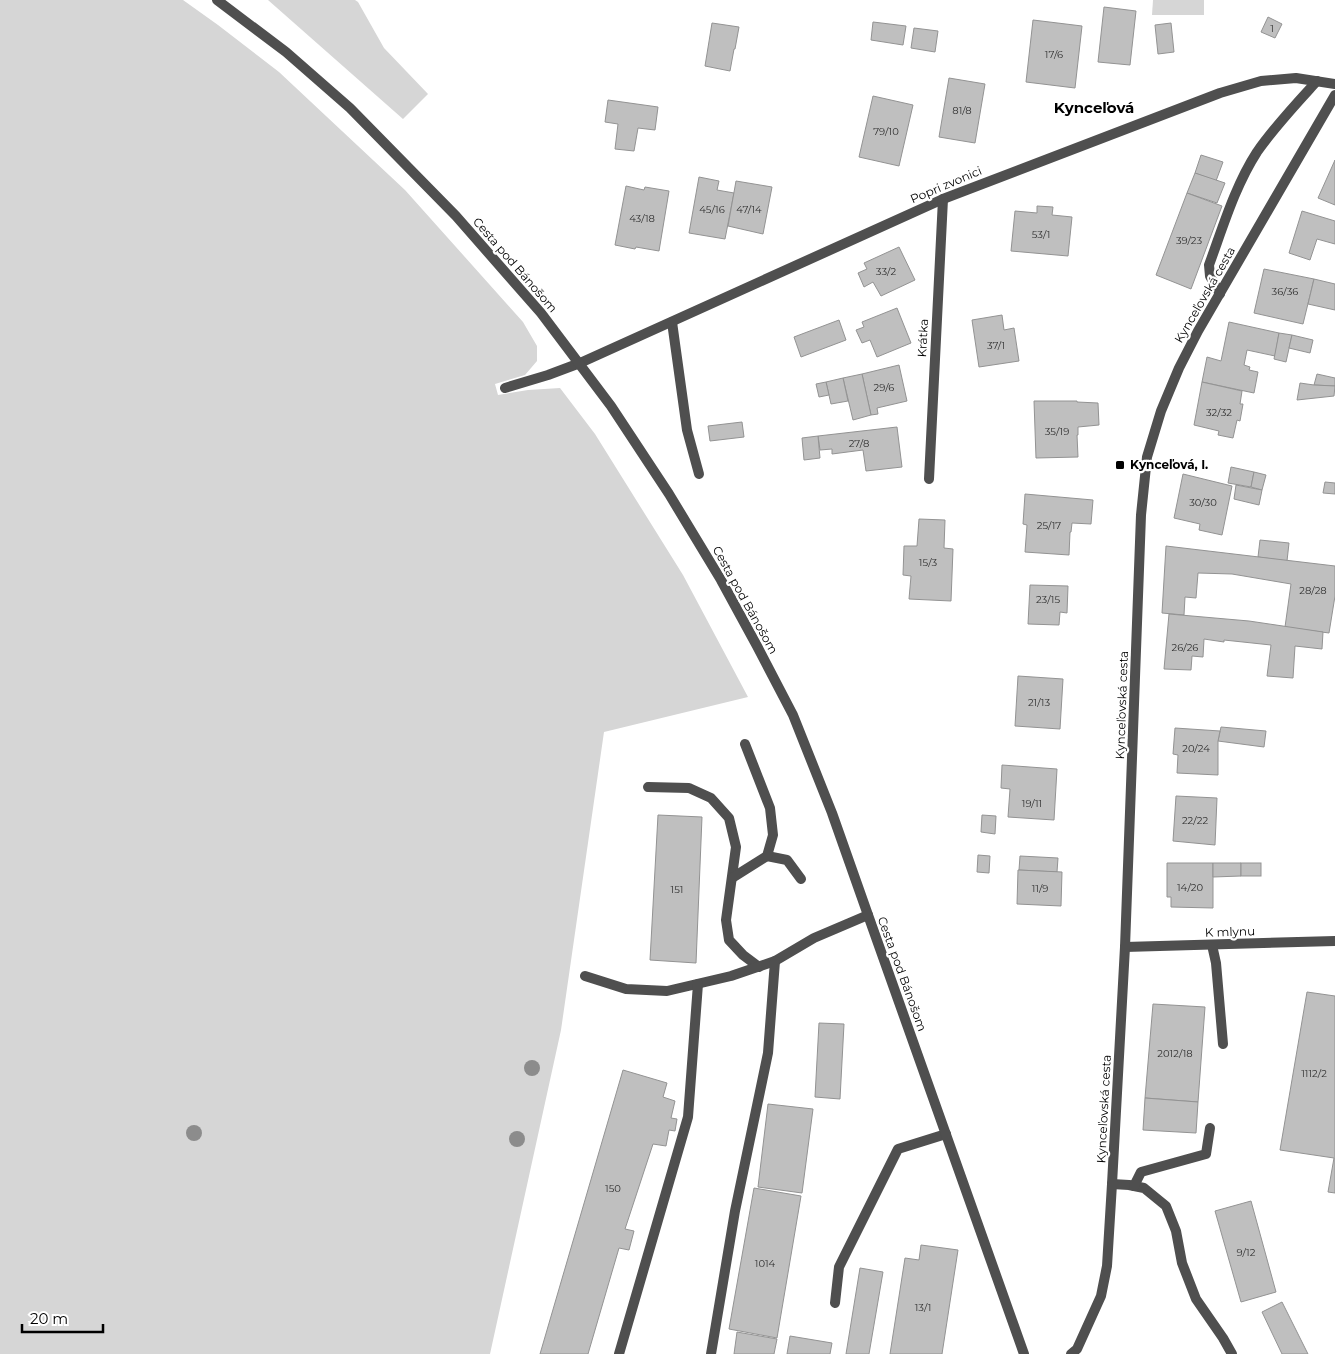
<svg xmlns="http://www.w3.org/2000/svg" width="1335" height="1354" font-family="Montserrat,sans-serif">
<rect width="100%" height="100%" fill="#fff"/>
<g fill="#d6d6d6">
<polygon points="0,0 183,0 218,25 279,72 405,190 523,322 537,346 537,361 525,375 495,384 498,395 528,390 560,388 595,434 683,575 748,697 604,732 561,1030 490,1354 0,1354"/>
<polygon points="268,0 355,0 358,2 384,48 428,94 403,119"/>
<polygon points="1153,0 1204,0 1204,15 1152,15"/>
</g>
<g fill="#bfbfbf" stroke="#939393">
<polygon points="1104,7 1136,11 1130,65 1098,62"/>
<polygon points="1268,17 1282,24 1275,38 1261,32"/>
<polygon points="1033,20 1082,26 1075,88 1026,82"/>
<polygon points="873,22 906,26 903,45 871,40"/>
<polygon points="712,23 739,27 735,49 734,49 730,71 705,66"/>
<polygon points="1171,23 1174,52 1158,54 1155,25"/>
<polygon points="914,28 938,31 935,52 911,48"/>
<polygon points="949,78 985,84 975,143 939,137"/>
<polygon points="873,96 913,105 899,166 859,157"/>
<polygon points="608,100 658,107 655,130 638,128 634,151 615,149 618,124 605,122"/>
<polygon points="1201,155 1223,162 1216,181 1195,173"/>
<polygon points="1335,160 1335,205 1318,198"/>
<polygon points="1195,173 1225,183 1217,203 1187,193"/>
<polygon points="699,177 719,181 717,190 734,193 725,239 689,233"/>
<polygon points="736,181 772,187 763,234 728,226"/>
<polygon points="626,186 644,190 645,187 669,191 659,251 636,247 635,249 615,245"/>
<polygon points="1187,193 1222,206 1191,289 1156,275"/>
<polygon points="1037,206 1053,207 1052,215 1072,217 1068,256 1011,251 1015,211 1037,213"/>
<polygon points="1302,211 1335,221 1335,244 1317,239 1310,260 1289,253"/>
<polygon points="899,247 915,280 881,296 873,282 864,287 858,273 867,269 864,263"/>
<polygon points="1264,269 1314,279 1303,324 1254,313"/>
<polygon points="1314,279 1335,284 1335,310 1308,304"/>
<polygon points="897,308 911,343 877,357 870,340 862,343 856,330 864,327 862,322"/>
<polygon points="1002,315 1004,330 1014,328 1019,361 979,367 972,320"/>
<polygon points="839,320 846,340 801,357 794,337"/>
<polygon points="1229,322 1279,333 1275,356 1247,350 1244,365 1250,367 1249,370 1258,372 1254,393 1202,382 1207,357 1221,361"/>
<polygon points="1279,333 1292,335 1286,362 1274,359"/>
<polygon points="1292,335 1313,340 1310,353 1289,348"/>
<polygon points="899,365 907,401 877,408 878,414 871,415 862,374"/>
<polygon points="862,374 871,415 853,420 843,378"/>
<polygon points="1317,374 1335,378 1335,386 1314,385"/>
<polygon points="843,378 848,401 831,404 826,382"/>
<polygon points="826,382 829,395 819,397 816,384"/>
<polygon points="1202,382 1242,391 1240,404 1243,404 1240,421 1237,420 1233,438 1218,435 1219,431 1194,425"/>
<polygon points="1300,383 1314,385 1335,386 1334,396 1297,400"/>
<polygon points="1034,401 1077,401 1077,402 1098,403 1099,425 1078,427 1078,435 1077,435 1078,457 1036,458"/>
<polygon points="742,422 744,437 710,441 708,426"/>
<polygon points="897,427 902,467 866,471 863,450 832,454 832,449 820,450 818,436"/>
<polygon points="818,436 820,458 804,460 802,438"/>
<polygon points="1231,467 1254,472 1251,487 1228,483"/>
<polygon points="1254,472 1266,475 1262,490 1251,487"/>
<polygon points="1183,474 1232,486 1222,535 1199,530 1200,524 1174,518"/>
<polygon points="1325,482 1335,483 1335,494 1323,493"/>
<polygon points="1236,485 1262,490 1259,505 1234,499"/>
<polygon points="1025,494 1093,500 1091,524 1072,523 1071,532 1070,532 1069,555 1025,552 1027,525 1023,524"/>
<polygon points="919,519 945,520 944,548 953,549 951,601 909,599 911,576 903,575 904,546 917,546"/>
<polygon points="1260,540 1289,543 1287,561 1258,557"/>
<polygon points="1166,546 1335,566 1335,596 1329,633 1285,627 1291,584 1232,574 1198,573 1196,598 1185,597 1184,615 1162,613"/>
<polygon points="1030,585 1068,586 1067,613 1060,612 1059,625 1028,624"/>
<polygon points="1169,614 1249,621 1323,632 1322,649 1295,646 1293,678 1267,676 1271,645 1224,640 1224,642 1204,639 1203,657 1192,656 1191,670 1164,669"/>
<polygon points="1018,676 1063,679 1060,729 1015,726"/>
<polygon points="1221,727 1266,731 1264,747 1218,741"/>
<polygon points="1175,728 1220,731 1218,741 1218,775 1177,773 1178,755 1173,754"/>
<polygon points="1002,765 1057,769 1054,820 1008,817 1010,789 1001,788"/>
<polygon points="1176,796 1217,798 1215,845 1173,841"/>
<polygon points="658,815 702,817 696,963 650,960"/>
<polygon points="982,815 996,816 995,834 981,832"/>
<polygon points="978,855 990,856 989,873 977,872"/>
<polygon points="1020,856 1058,858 1057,872 1019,870"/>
<polygon points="1167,863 1213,863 1213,908 1171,907 1171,897 1167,897"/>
<polygon points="1213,863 1241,863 1241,876 1213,877"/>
<rect x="1241" y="863" width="20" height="13"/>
<polygon points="1018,870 1062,872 1061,906 1017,904"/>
<polygon points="1307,992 1335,996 1335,1193 1328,1192 1334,1158 1280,1150"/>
<polygon points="1153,1004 1205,1007 1198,1102 1145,1098"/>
<polygon points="819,1023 844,1024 840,1099 815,1097"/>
<polygon points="623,1070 667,1083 663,1097 675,1101 671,1118 677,1119 675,1131 669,1130 666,1146 653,1144 625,1229 634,1231 629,1250 619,1248 588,1354 540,1354"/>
<polygon points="1145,1098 1198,1102 1196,1133 1143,1130"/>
<polygon points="768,1104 813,1109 802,1193 758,1187"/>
<polygon points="754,1188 801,1196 777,1338 729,1329"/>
<polygon points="1251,1201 1276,1292 1241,1302 1215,1211"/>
<polygon points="921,1245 958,1250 942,1354 890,1354 905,1258 919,1260"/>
<polygon points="860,1268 883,1272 869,1354 846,1354"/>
<polygon points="1282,1302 1308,1354 1282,1354 1262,1312"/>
<polygon points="737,1332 777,1339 774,1354 734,1354"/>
<polygon points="790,1336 832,1343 830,1354 787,1354"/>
</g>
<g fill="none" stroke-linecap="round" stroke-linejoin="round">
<g stroke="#4f4f4f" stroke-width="10">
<path d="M1220 294 1210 276 1209 265C1223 227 1235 186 1257 152 1275 126 1296 104 1317 81"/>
<polyline points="505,388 548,375 580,363"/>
<polyline points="648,787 689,788 711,798 729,818 736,847 726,920 729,940 743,955 759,967"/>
<polyline points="767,856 787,860 801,879"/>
<polyline points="732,878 767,856 773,835 770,808 745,744"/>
<polyline points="1212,945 1216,963 1223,1044"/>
<polyline points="585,976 626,989 667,991 731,976 775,961 814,938 868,915"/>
<polyline points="1112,1184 1129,1185 1144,1188 1166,1206 1176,1231 1182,1263 1196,1299 1223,1338 1232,1354"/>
<polyline points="1134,1186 1141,1172 1206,1154 1210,1128"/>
<polyline points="835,1303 839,1267 898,1149 946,1134"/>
<polyline points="619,1354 688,1117 698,984"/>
<polyline points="711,1354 735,1211 768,1053 775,961"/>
</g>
<g stroke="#4f4f4f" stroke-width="10">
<polyline points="672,322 687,430 699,474"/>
<polyline points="580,363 943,199 1220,93 1261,81 1296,78 1335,84"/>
<polyline points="929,479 943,199"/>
<polyline points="1125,947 1335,941"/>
</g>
<g stroke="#4f4f4f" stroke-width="10">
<polyline points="217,0 286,52 350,108 456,216 541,313 611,406 669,494 721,580 757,646 793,715 832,813 868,915 1024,1354"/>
<polyline points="1071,1354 1077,1349 1101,1296 1107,1266 1112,1184 1125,947 1141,515 1147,457 1161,411 1179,368 1198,331 1335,95"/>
</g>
</g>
<g fill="#8c8c8c">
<circle cx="532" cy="1068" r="8"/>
<circle cx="194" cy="1133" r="8"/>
<circle cx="517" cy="1139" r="8"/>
</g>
<rect fill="#000" stroke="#fff" stroke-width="2" x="1115" y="460" width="10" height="10" rx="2.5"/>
<g text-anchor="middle" stroke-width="4.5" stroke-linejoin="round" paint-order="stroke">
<g font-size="10" fill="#303030">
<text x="1272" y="32">1</text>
<text x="1054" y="58">17/6</text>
<text x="962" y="114">81/8</text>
<text x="886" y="135">79/10</text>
<text x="712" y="213">45/16</text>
<text x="749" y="213">47/14</text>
<text x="642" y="222">43/18</text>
<text x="1041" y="238">53/1</text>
<text x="1189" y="244">39/23</text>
<text x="886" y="275">33/2</text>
<text x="1285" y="295">36/36</text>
<text x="996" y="349">37/1</text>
<text x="884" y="391">29/6</text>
<text x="1219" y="416">32/32</text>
<text x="1057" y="435">35/19</text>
<text x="859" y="447">27/8</text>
<text x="1203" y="506">30/30</text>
<text x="1049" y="529">25/17</text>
<text x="928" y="566">15/3</text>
<text x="1313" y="594">28/28</text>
<text x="1048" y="603">23/15</text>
<text x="1185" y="651">26/26</text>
<text x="1039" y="706">21/13</text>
<text x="1196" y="752">20/24</text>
<text x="1032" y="807">19/11</text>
<text x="1195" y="824">22/22</text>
<text x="1190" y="891">14/20</text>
<text x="1040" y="892">11/9</text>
<text x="677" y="893">151</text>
<text x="1175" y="1057">2012/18</text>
<text x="1314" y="1077">1112/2</text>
<text x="613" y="1192">150</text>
<text x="1246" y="1256">9/12</text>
<text x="765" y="1267">1014</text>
<text x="923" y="1311">13/1</text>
</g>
<g font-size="12" fill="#000" stroke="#fff">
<text transform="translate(946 185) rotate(-23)" y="4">Popri zvonici</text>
<text transform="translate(515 265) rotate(49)" y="4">Cesta pod Bánošom</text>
<text transform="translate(1205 295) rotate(-60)" y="4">Kynceľovská cesta</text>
<text transform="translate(923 338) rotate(-87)" y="4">Krátka</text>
<text transform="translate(745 600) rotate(61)" y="4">Cesta pod Bánošom</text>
<text transform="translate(1122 705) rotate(-88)" y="4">Kynceľovská cesta</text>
<text transform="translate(1230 932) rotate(-2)" y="4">K mlynu</text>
<text transform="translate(902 974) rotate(70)" y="4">Cesta pod Bánošom</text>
<text transform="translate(1104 1109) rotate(-87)" y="4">Kynceľovská cesta</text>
</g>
<g font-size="12" font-weight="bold" fill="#000" stroke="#fff" text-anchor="start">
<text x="1130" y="469">Kynceľová, I.</text>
</g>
<g font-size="15" font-weight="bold" fill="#000" stroke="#fff">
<text x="1094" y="113">Kynceľová</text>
</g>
</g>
<path d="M22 1324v8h81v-8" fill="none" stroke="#000000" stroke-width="2.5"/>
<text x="30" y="1324" font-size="15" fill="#000000" stroke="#ffffff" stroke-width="4" paint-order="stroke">20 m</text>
</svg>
